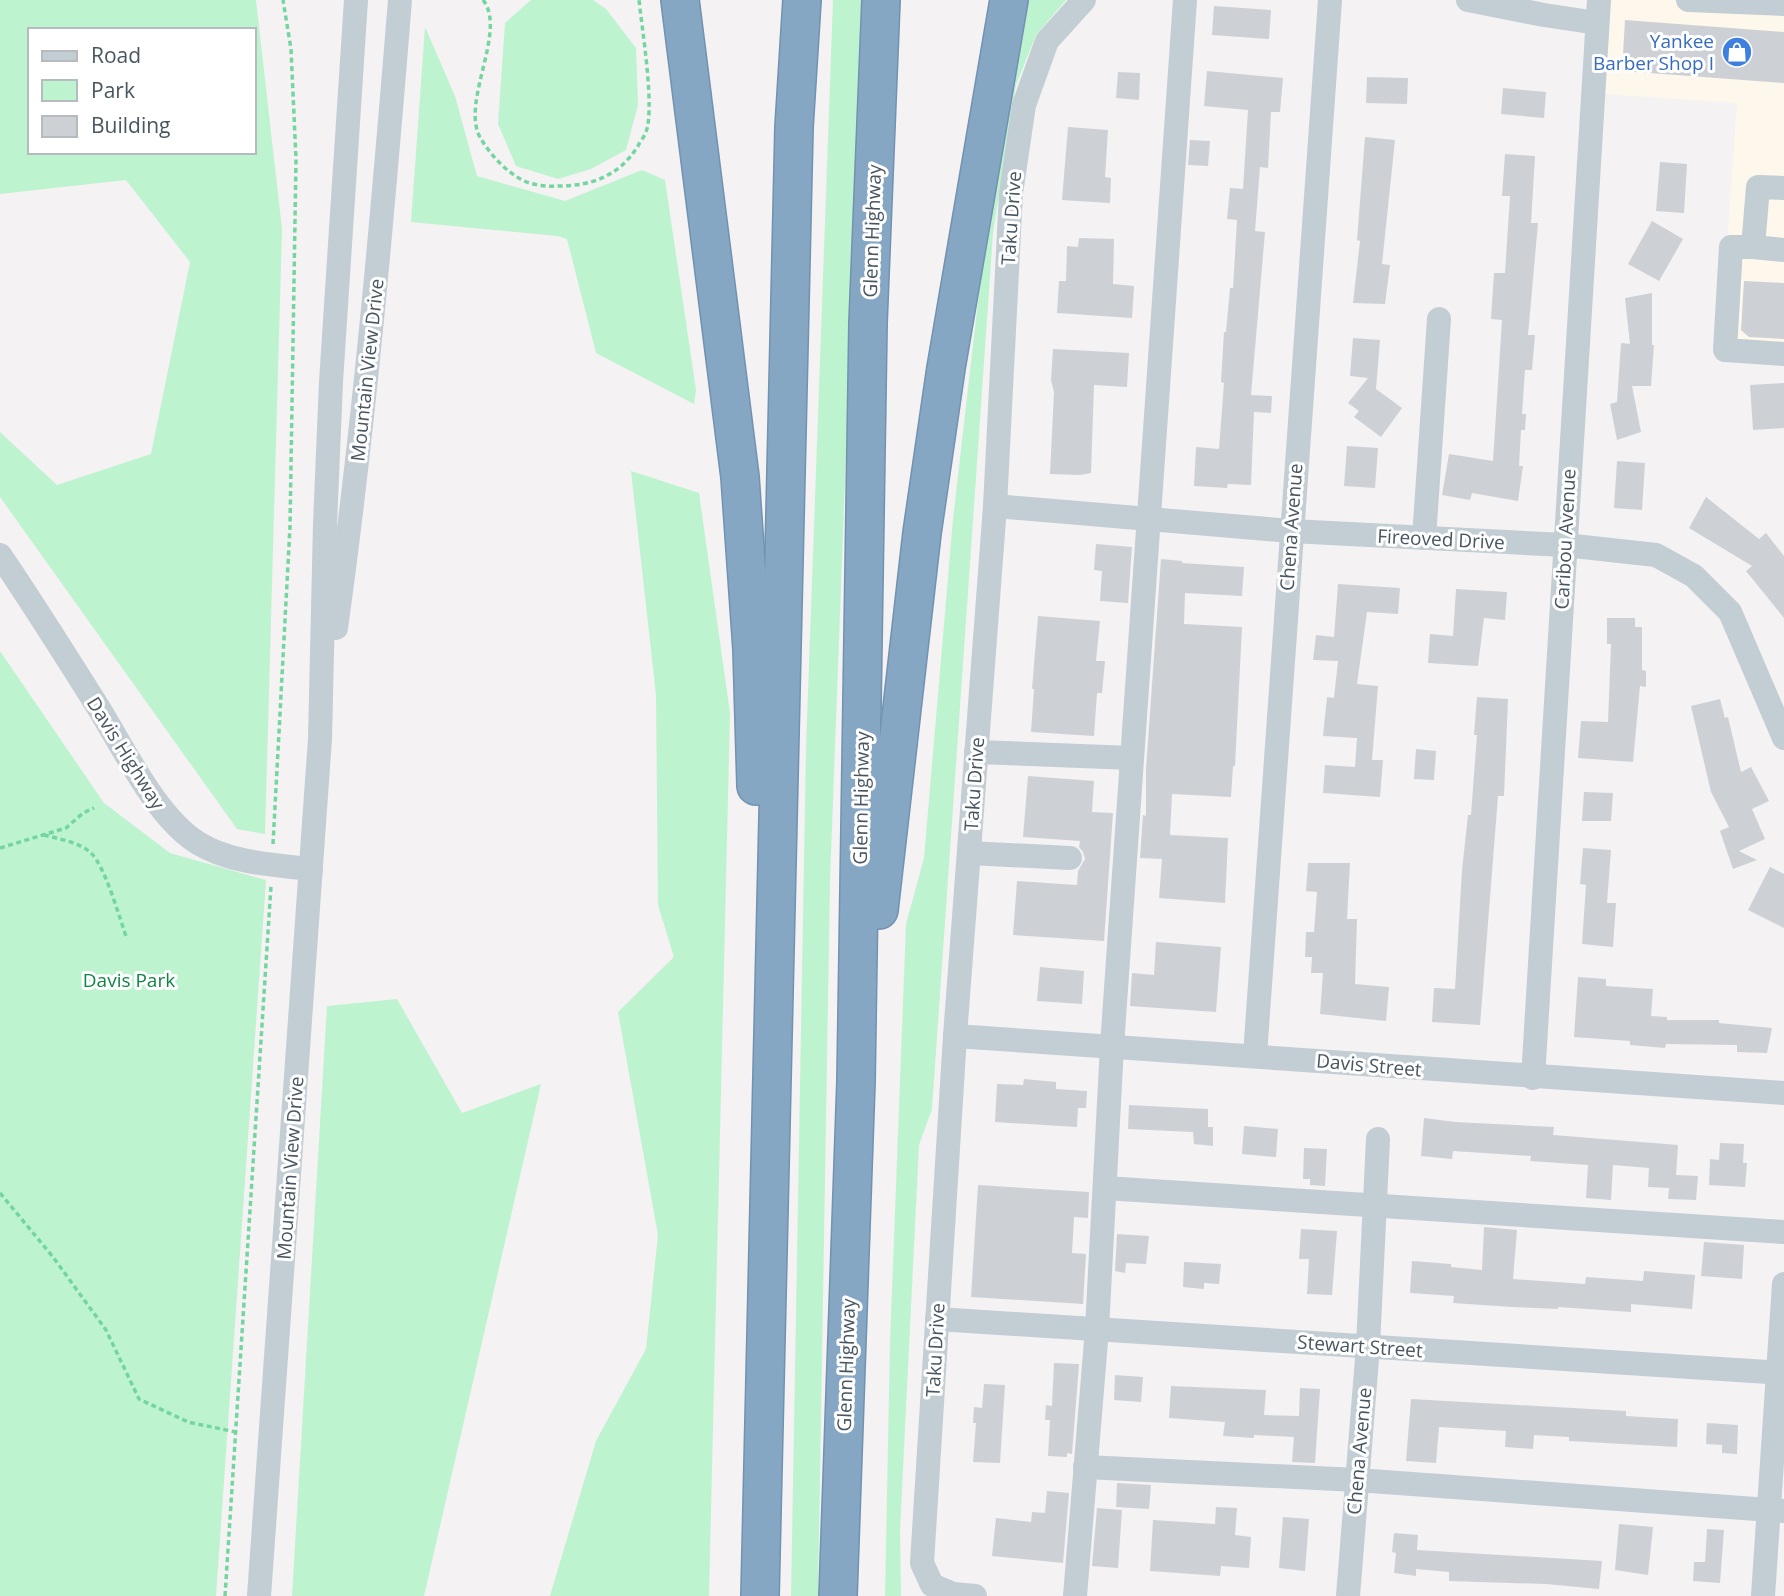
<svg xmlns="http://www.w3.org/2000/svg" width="1784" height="1596" font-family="'Open Sans',sans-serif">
<rect width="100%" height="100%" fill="#f4f2f2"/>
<polygon fill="#fef8ec" points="1611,0 1784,0 1784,350 1720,346 1737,103 1605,94"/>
<g fill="#bef3d0" fill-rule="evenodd">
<path d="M0 0H256L282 229 265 834 237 829 0 497V432L57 485 151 454 190 262 126 180 0 194ZM30 30H254V152H30Z"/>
<polygon points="531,0 593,0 606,9 636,48 638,105 626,150 591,169 558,179 516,166 498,124 505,23"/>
<polygon points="833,0 863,0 830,881 818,1596 791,1596 806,748"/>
<polygon points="1027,0 1066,0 1036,35 1016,85 993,233 932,1109 919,1145 900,1530 901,1596 885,1596 890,1343 906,924 924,858 953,519 983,258 998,151"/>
<polygon points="425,27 455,96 477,176 565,201 642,170 665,180 696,390 694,404 596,353 567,239 557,236 411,222"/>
<polygon points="631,471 699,493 730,713 709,1596 550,1596 596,1441 646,1349 658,1235 618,1012 674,957 658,905 656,695"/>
<polygon points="0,651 104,803 170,853 266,880 216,1596 0,1596"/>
<polygon points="397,999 462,1113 541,1084 424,1596 292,1596 327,1006"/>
</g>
<g fill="#cdd1d6">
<polygon points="1214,6 1271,10 1269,39 1212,35"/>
<polygon points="1625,20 1784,32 1784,83 1622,71"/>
<polygon points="1207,71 1283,78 1280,112 1271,112 1268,168 1260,167 1255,231 1265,232 1251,395 1272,396 1271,413 1254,412 1251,485 1228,484 1227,488 1194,486 1196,447 1219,449 1224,383 1221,382 1224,332 1226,332 1230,288 1233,288 1237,220 1227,219 1230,188 1243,189 1248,110 1204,106"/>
<polygon points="1118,72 1140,73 1139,100 1116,98"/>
<polygon points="1367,77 1408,78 1407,104 1366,103"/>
<polygon points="1503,88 1546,92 1544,118 1501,114"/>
<polygon points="1068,127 1108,130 1105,177 1111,178 1110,203 1062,200"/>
<polygon points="1365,137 1395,140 1382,264 1390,265 1385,304 1353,303 1360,241 1357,240"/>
<polygon points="1190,140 1210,141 1208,166 1188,165"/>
<polygon points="1505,154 1535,156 1531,223 1538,223 1528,335 1535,335 1532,370 1525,370 1522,414 1526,414 1525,430 1521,430 1519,466 1523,466 1518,501 1472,493 1470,500 1442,495 1449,454 1493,461 1502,320 1491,319 1494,273 1505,273 1510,196 1502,196"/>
<polygon points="1660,162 1687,164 1684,213 1656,211"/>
<polygon points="1652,221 1683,239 1659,281 1628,264"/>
<polygon points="1079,238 1114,239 1113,284 1134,286 1132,318 1057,313 1059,281 1066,281 1067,246 1078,247"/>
<polygon points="1744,281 1784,283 1784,339 1749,337 1741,330"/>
<polygon points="1652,293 1652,345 1654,345 1651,386 1632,386 1641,432 1617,440 1610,404 1617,402 1621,343 1630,344 1625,298"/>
<polygon points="1353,338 1380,340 1376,389 1402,408 1381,437 1354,417 1359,411 1348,403 1368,378 1350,376"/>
<polygon points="1053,349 1129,353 1127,387 1094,385 1091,473 1080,475 1050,474 1054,392 1051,380"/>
<polygon points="1784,383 1784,428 1753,430 1750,385"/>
<polygon points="1347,446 1378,448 1375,488 1344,486"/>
<polygon points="1617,461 1645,463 1642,510 1614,508"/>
<polygon points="1706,497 1759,539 1766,533 1784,556 1784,618 1746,571 1752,566 1689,528"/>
<polygon points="1096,544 1132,547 1128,603 1100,601 1102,571 1094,570"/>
<polygon points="1161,559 1182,561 1182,563 1244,567 1242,596 1185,593 1184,624 1242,627 1235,766 1233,766 1231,797 1172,794 1170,835 1228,838 1225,903 1159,898 1162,859 1140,858 1143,815 1146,816 1146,769"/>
<polygon points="1338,584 1400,588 1398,614 1367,612 1357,684 1378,686 1372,760 1383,760 1380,797 1323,793 1325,765 1355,767 1357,738 1323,736 1327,697 1334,698 1338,661 1313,660 1316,635 1334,637"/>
<polygon points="1456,589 1507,592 1505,620 1484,618 1478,666 1428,663 1430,634 1453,636"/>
<polygon points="1038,616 1100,621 1096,661 1105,661 1102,693 1097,693 1094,736 1031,732 1034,689 1032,689"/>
<polygon points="1607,618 1635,618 1635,627 1642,627 1642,670 1646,671 1646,687 1640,686 1633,762 1578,758 1581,721 1608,722 1611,644 1607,644"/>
<polygon points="1477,697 1508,699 1504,796 1498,796 1480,1025 1432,1022 1434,988 1455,989 1462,870 1468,815 1471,815 1477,735 1474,735"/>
<polygon points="1720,699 1725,718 1728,717 1741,772 1751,767 1769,801 1752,809 1765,839 1739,851 1757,860 1733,869 1720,831 1729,827 1711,792 1691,706"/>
<polygon points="1416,749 1436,751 1434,780 1414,779"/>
<polygon points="1028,776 1094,781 1092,812 1113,813 1104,941 1013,935 1017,881 1077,885 1078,871 1085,859 1083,852 1079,847 1080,841 1023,837"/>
<polygon points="1584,792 1613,793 1611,821 1582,821"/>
<polygon points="1583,848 1611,850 1607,903 1616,903 1613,947 1582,944 1586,885 1580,884"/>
<polygon points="1308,863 1350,863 1347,919 1357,919 1355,984 1389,987 1386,1021 1320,1014 1323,973 1311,973 1312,957 1305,957 1306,932 1314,932 1317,892 1306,891"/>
<polygon points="1770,867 1784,874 1784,928 1748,910"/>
<polygon points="1156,942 1221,947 1216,1012 1130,1006 1132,973 1154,975"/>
<polygon points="1040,967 1084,971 1082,1004 1037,1001"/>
<polygon points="1578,977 1606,979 1606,986 1653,989 1651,1016 1667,1017 1667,1020 1719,1020 1719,1023 1772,1028 1767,1053 1737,1052 1737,1045 1666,1044 1665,1048 1630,1045 1630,1041 1574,1037"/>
<polygon points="1024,1079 1056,1082 1056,1089 1087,1091 1086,1108 1078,1108 1077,1127 995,1122 997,1084 1023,1085"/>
<polygon points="1129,1105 1208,1109 1208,1127 1213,1127 1213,1146 1194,1144 1193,1132 1128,1129"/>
<polygon points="1424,1118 1455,1122 1554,1127 1553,1135 1678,1145 1676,1175 1698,1176 1696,1200 1668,1199 1669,1188 1648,1187 1649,1168 1613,1165 1611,1200 1586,1198 1588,1165 1530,1161 1531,1156 1453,1151 1452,1159 1421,1156"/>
<polygon points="1244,1126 1278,1129 1276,1157 1242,1154"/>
<polygon points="1720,1143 1744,1144 1743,1163 1747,1163 1745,1187 1709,1185 1710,1159 1719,1160"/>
<polygon points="1304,1148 1327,1149 1325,1186 1310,1185 1310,1179 1303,1179"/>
<polygon points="978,1185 1089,1192 1088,1218 1074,1217 1072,1253 1086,1254 1083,1304 971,1297"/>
<polygon points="1484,1227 1517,1230 1513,1279 1585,1284 1586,1277 1643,1281 1644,1271 1695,1275 1692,1309 1631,1304 1631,1312 1558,1307 1558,1309 1512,1307 1453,1303 1454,1296 1410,1293 1412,1261 1451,1264 1451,1267 1482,1270"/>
<polygon points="1301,1229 1337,1231 1332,1295 1307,1294 1309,1259 1299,1259"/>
<polygon points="1117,1234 1149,1236 1146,1264 1126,1263 1125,1273 1115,1271"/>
<polygon points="1704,1242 1744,1245 1742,1279 1701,1276"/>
<polygon points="1184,1262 1221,1264 1219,1284 1204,1283 1204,1289 1183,1287"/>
<polygon points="1054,1363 1079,1364 1072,1454 1067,1453 1067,1457 1048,1456 1050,1420 1045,1420 1046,1405 1052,1406"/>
<polygon points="1115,1375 1143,1377 1141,1402 1114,1400"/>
<polygon points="984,1384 1005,1385 1000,1463 973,1462 976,1423 973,1423 974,1407 982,1408"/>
<polygon points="1171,1386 1266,1390 1264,1415 1299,1416 1300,1388 1320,1389 1315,1463 1292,1462 1294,1437 1254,1435 1254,1438 1223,1436 1225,1422 1169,1418"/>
<polygon points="1411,1399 1626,1411 1626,1416 1678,1419 1677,1447 1569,1441 1569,1437 1534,1435 1533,1449 1505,1447 1506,1431 1439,1427 1436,1463 1406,1461"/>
<polygon points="1707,1423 1738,1425 1737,1454 1722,1453 1722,1445 1706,1444"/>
<polygon points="1117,1483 1151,1485 1149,1509 1116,1507"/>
<polygon points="1047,1491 1069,1493 1063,1563 992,1556 996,1518 1031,1522 1032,1512 1045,1513"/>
<polygon points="1216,1507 1237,1508 1235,1535 1251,1537 1249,1568 1221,1566 1220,1576 1150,1571 1153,1520 1215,1524"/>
<polygon points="1097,1508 1122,1510 1118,1568 1092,1566"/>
<polygon points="1283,1517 1309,1519 1305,1571 1279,1568"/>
<polygon points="1619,1524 1653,1527 1648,1575 1615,1570"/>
<polygon points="1707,1529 1724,1530 1720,1583 1693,1581 1694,1562 1705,1562"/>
<polygon points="1394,1533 1418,1535 1417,1550 1602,1561 1599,1589 1546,1584 1449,1581 1449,1572 1416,1569 1416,1576 1394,1573 1396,1553 1392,1552"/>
</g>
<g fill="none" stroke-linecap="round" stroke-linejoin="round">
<g stroke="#7192b0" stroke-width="40">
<g id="highway">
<polyline points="680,0 740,477 752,649 756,786"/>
<polyline points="879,910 922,533 946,368 1009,0"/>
<polyline points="760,1596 794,127 802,0"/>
<polyline points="838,1596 856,1081 868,323 881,0"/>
</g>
</g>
<g stroke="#73d5a0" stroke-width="3.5" stroke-dasharray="5 3.5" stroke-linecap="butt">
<path d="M483 0C508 31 459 104 481 139 491 155 504 170 522 180 532 185 546 187 558 186 592 186 619 176 638 146 640 142 644 137 646 132 655 108 642 29 639 0"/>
<path d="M44 835C59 839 79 842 91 853 106 868 119 917 127 939"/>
<polyline points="273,844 290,527 296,159 291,49 283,0"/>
<polyline points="0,848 66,828 83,813 94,808"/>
<polyline points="0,1193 53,1257 106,1330 139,1399 188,1422 236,1432"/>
<polyline points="225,1596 271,886"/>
</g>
<g stroke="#c2cdd4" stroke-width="24">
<polyline points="1468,0 1544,15 1597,23"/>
<polyline points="1688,0 1784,4"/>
<polyline points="1784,188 1758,187 1753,247 1784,250"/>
<polyline points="1753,247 1731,247 1725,350 1784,354"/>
<polyline points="995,506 1291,531 1565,545 1656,555 1694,576 1730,612 1784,738"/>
<polyline points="1424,538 1439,319"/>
<path d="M0 555C34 605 66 656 98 707 124 749 157 818 198 843 230 863 274 865 311 869"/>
<path d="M336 628C365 419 383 210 400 0"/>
<polyline points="976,752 1132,758"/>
<polyline points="969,853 1070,858"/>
<path d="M955 1036C1231 1053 1507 1076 1784 1093"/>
<polyline points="1255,1055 1330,0"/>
<polyline points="1533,1078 1599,0"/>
<polyline points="1105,1188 1784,1232"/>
<polyline points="937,1319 1784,1373"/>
<polyline points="1085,1467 1357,1480 1784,1511"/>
<polyline points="259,1596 320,739 325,524 331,382 356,0"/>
<polyline points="975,1596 953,1594 932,1585 922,1563 955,1036 995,506 1011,193 1024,105 1047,41 1084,0"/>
<polyline points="1075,1596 1097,1329 1112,1046 1185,0"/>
<polyline points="1348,1596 1368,1346 1378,1139"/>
<polyline points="1763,1596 1784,1284"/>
</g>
<use href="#highway" stroke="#86a7c4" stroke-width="37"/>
</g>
<defs>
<g id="shop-disc" transform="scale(1.575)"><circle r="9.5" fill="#3f7fe0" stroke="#fff"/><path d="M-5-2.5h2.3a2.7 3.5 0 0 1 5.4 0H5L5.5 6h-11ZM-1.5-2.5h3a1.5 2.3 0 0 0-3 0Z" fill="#fff"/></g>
</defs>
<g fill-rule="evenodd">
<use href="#shop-disc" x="1737" y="52"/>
</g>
<g text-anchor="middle" stroke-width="6" stroke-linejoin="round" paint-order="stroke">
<g font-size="19" fill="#366cbe" stroke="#fff" text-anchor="end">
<text x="1714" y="48">Yankee<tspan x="1714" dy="22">Barber Shop I</tspan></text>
</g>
<g font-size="19" fill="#485661" stroke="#fff">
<text transform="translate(1011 218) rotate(-86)" y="7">Taku Drive</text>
<text transform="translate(872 231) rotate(-88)" y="7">Glenn Highway</text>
<text transform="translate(367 370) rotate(-84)" y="7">Mountain View Drive</text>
<text transform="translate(1291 527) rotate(-86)" y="7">Chena Avenue</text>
<text transform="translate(1441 539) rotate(3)" y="7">Fireoved Drive</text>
<text transform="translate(1565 539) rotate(-87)" y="7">Caribou Avenue</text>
<text transform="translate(126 753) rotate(58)" y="7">Davis Highway</text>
<text transform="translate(974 784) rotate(-86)" y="7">Taku Drive</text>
<text transform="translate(861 798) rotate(-89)" y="7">Glenn Highway</text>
<text transform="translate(1369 1065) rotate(5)" y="7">Davis Street</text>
<text transform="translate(290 1168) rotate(-86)" y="7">Mountain View Drive</text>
<text transform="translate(1360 1346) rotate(4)" y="7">Stewart Street</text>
<text transform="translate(935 1350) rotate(-87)" y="7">Taku Drive</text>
<text transform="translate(846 1365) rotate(-88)" y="7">Glenn Highway</text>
<text transform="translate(1359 1451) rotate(-85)" y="7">Chena Avenue</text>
</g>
<g font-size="19" fill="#108545" stroke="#fff">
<text x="129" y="987">Davis Park</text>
</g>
</g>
<rect x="28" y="28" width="228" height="126" fill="#ffffff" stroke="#b6bbc0" stroke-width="2"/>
<rect x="42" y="51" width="35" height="10" fill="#c2cdd4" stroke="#b6bbc0" stroke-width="2"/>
<text x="91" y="63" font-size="21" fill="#485661">Road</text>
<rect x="42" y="80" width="35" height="21" fill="#bef3d0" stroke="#b6bbc0" stroke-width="2"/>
<text x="91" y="98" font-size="21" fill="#485661">Park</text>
<rect x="42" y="116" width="35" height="21" fill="#cdd1d6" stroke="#b6bbc0" stroke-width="2"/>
<text x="91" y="133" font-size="21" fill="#485661">Building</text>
</svg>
